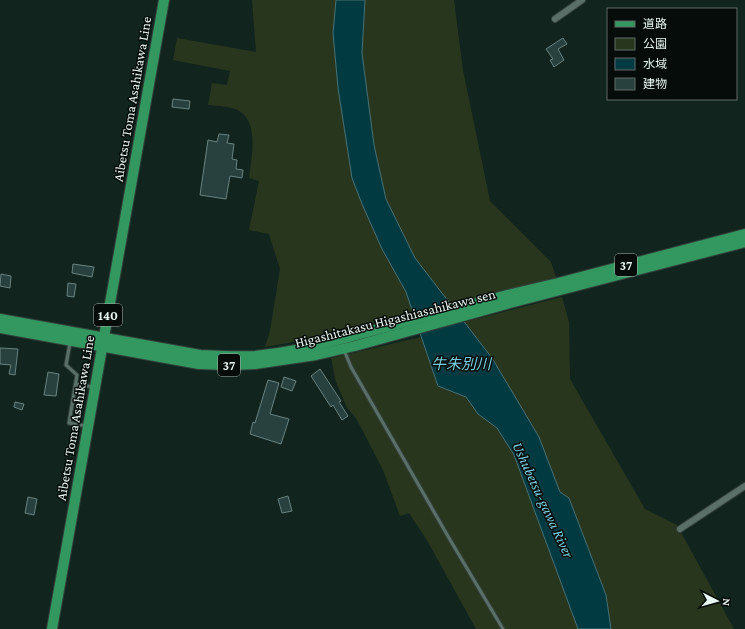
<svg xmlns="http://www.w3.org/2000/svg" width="745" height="629" font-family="'Crimson Pro','Noto Sans JP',serif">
<rect width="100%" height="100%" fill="#11251e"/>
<g fill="#29361e">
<path d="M252 0H336L333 33 338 88 352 178 382 249 406 292 413 312 316 338 265 347 270 331 280 269 269 234 249 230 259 181 249 178C251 160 259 125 241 112 233 106 218 106 208 105L212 83 227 85 230 71 173 60 177 38 256 52Z"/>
<polygon points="365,0 454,0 463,70 490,201 551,262 558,283 454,309 415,258 386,199 374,145 362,53"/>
<polygon points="562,297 569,322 570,379 645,509 677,525 734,629 611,629 606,595 569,498 560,492 539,437 492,358 464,322"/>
<polygon points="421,337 438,386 466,397 478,414 497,428 514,455 578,629 476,629 428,542 409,513 400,516 383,470 356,418 347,408 336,382 331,358"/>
</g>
<polygon fill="#023a42" stroke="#477276" points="336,0 365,0 362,53 374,145 386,199 415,258 492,358 539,437 560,492 569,498 606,595 611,629 578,629 514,455 497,428 478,414 466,397 438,386 406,292 382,249 362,204 352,178 338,88 333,33"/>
<g fill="#28403e" stroke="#698381">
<polygon points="563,38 567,44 558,49 564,60 554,67 550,60 553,59 546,49"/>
<polygon points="173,99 190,101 189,109 172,107"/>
<polygon points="219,134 229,135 227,143 234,144 232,159 237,160 236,169 243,170 242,178 230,176 226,199 200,195 208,140 217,142"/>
<polygon points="73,264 94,267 92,277 72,273"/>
<polygon points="1,274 11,276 10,288 0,286"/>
<polygon points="68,283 76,284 74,297 67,296"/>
<polygon points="0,348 18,349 15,375 9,374 11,365 0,364"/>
<polygon points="320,369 341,401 339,402 348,416 342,420 333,405 331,407 311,376"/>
<polygon points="48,372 59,374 56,396 44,395"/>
<polygon points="284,377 296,381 292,391 281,387"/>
<polygon points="268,380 279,383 270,414 289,419 281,444 250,434 253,422 255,423"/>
<polygon points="15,402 24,404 22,410 14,407"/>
<polygon points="288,496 292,511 282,513 278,499"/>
<polygon points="28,497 37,499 34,515 25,513"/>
</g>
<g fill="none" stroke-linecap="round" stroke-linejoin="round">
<g stroke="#33413b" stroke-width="5">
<g id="lane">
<polyline points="70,343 66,365 77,375 69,423 87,426"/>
<polyline points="344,350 351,367 449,538 503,629"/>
<polyline points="76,384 93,387"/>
</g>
</g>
<g stroke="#33413b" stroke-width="8">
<g id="street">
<polyline points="555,19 582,0"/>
<polyline points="680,529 745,486"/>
</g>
</g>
<g stroke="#33413b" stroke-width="12">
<g id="primary">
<path d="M0 319 200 355C218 356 237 357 255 356 282 353 309 348 334 341L507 295 558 283 745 234"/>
<polyline points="0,328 199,364 231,365 255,364 316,355 355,346 510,303 745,242"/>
<polyline points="52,629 164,0"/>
</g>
</g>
<use href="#lane" stroke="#596f67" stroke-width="3"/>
<use href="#street" stroke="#596f67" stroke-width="6"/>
<use href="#primary" stroke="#339760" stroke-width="10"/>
</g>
<g text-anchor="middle" stroke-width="3" stroke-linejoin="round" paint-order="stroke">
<g fill="#050c09" stroke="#a5b0ab" stroke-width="1">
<rect x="615" y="254" width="22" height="22" rx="3"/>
<rect x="94" y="304" width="28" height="22" rx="3"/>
<rect x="218" y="354" width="22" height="22" rx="3"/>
</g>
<g font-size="13" font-weight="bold" fill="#e9f6f1">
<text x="626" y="270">37</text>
<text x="108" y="320">140</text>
<text x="229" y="370">37</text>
</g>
<g font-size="14" fill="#e9f6f1" stroke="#050c09">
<text transform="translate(132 99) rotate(-80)" y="5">Aibetsu Toma Asahikawa Line</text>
<text transform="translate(395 318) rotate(-14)" y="5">Higashitakasu Higashiasahikawa sen</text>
<text transform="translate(75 418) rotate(-80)" y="5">Aibetsu Toma Asahikawa Line</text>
</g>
<g font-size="15" font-style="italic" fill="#7acedb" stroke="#050c09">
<text x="461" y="369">牛朱別川</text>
<text transform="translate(543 500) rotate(65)" y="5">Ushubetsu-gawa River</text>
</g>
</g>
<rect x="607" y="8" width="130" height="92" fill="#050c09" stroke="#606a66"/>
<rect x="615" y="21" width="20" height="6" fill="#339760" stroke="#606a66"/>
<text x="643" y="28" font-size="12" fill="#e9f6f1">道路</text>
<rect x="615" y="38" width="20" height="12" fill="#29361e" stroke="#606a66"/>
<text x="643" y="48" font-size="12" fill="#e9f6f1">公園</text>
<rect x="615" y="58" width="20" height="12" fill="#023a42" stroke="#606a66"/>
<text x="643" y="68" font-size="12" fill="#e9f6f1">水域</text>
<rect x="615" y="78" width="20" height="12" fill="#28403e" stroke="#606a66"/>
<text x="643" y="88" font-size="12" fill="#e9f6f1">建物</text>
<g transform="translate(717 601) rotate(96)" stroke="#050c09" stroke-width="3" paint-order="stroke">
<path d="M0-3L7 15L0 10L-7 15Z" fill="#e9f6f1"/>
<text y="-6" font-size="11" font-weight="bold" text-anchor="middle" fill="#e9f6f1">N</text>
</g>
</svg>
